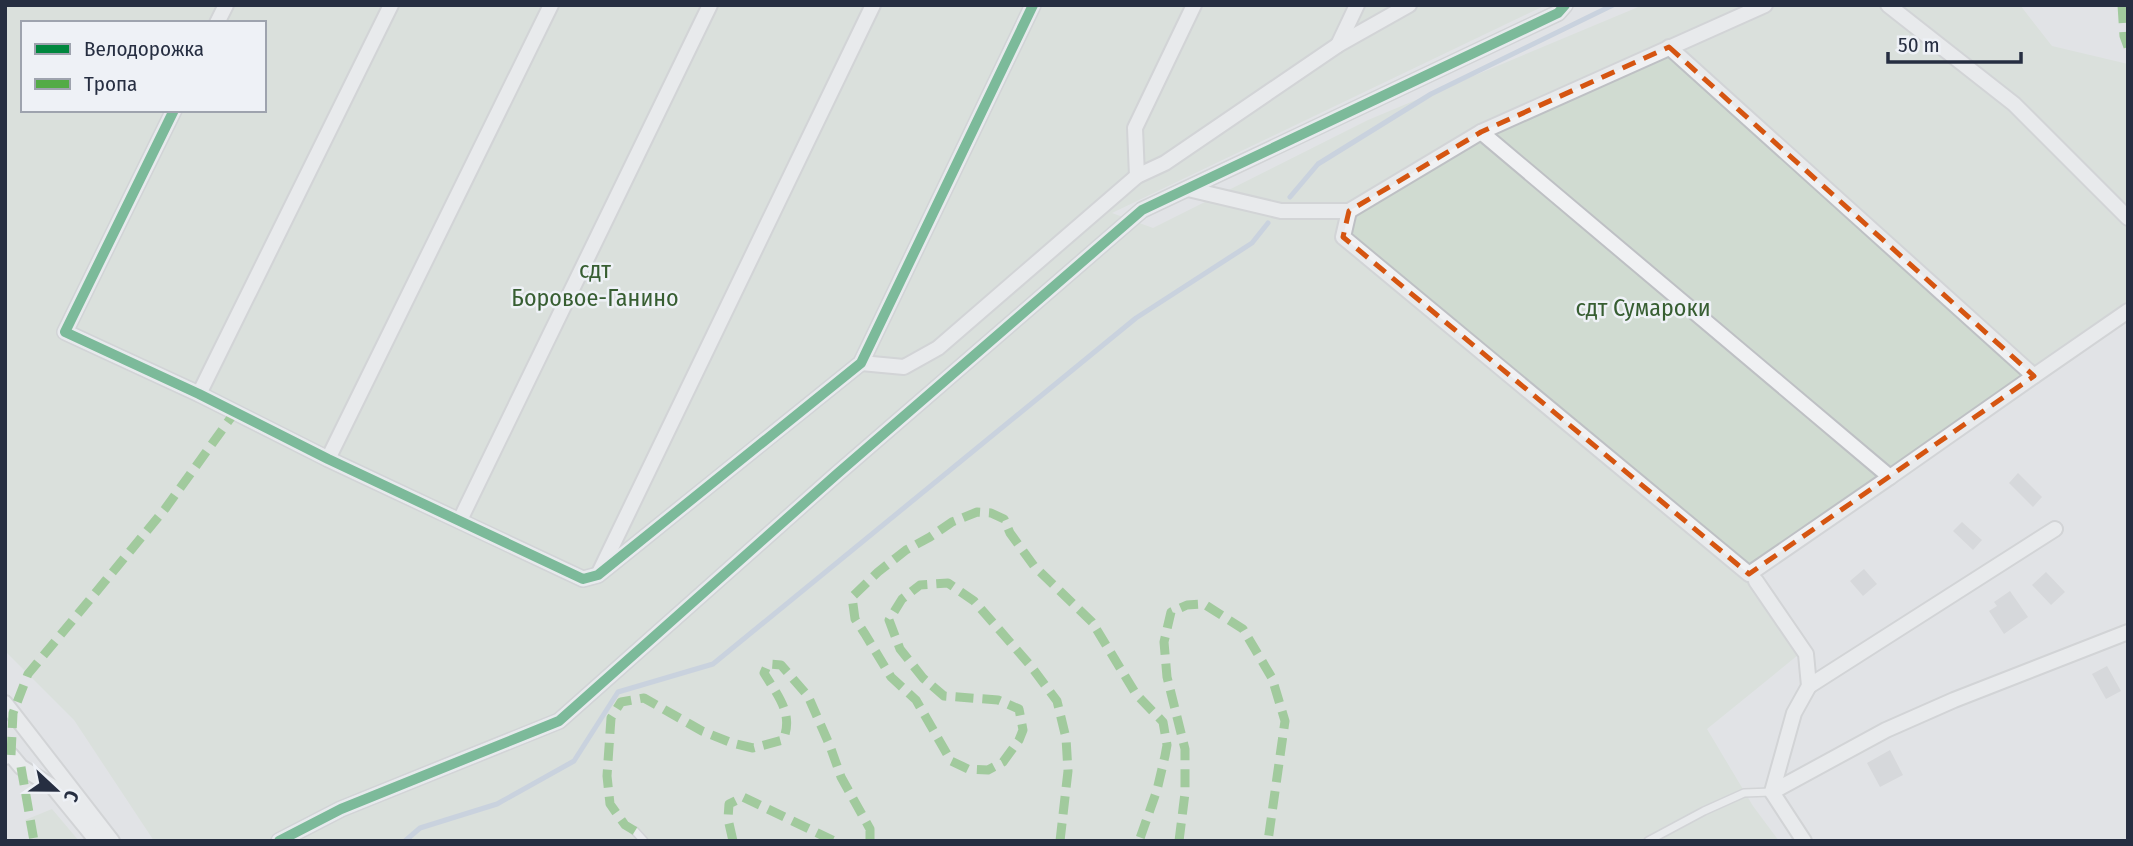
<svg xmlns="http://www.w3.org/2000/svg" width="2133" height="846" font-family="'Fira Sans Condensed',sans-serif">
<rect width="100%" height="100%" fill="#e1e3e6"/>
<g fill="#d0dbd1" fill-rule="evenodd">
<path d="M5 5H1546L1112 213 1153 228 1368 120 1643 5H2020L2052 46 2128 64V307L1749 573 1798 655 1707 729 1753 806 1779 841H154L74 720 5 651ZM23 23H264V110H23Z"/>
<polygon points="52,809 79,841 30,841 25,820"/>
</g>
<g fill="none" stroke-linecap="round" stroke-linejoin="round">
<g stroke="#acbcd4" stroke-width="5">
<polyline points="1290,197 1318,164 1431,94 1613,5"/>
<polyline points="405,841 420,828 497,804 574,761 618,692 713,664 1136,318 1252,243 1268,223"/>
</g>
</g>
<g fill="#c8cace">
<polygon points="2018,473 2042,497 2033,507 2009,483"/>
<polygon points="1962,522 1982,540 1973,550 1953,531"/>
<polygon points="1864,569 1877,584 1863,596 1850,581"/>
<polygon points="2046,572 2065,592 2051,605 2032,585"/>
<polygon points="2010,591 2028,617 2004,634 1989,611 1997,606 1994,602"/>
<polygon points="2107,666 2121,691 2106,699 2092,674"/>
<polygon points="1890,750 1903,775 1880,787 1867,763"/>
</g>
<g fill="none" stroke-linecap="round" stroke-linejoin="round">
<g stroke="#bec0c4" stroke-width="10">
<g id="service">
<polyline points="635,831 644,841"/>
<polyline points="1648,841 1704,811 1744,793 1771,792"/>
</g>
</g>
<g stroke="#bec0c4" stroke-width="18">
<g id="minor">
<polyline points="1888,5 2014,104 2128,218"/>
<polyline points="217,23 226,5"/>
<polyline points="1338,45 1357,5"/>
<polyline points="1669,47 2034,376 2128,311"/>
<polyline points="174,110 65,332 199,394 328,459 583,579 598,575 861,363 1033,5"/>
<polyline points="1481,132 1890,477 2034,376"/>
<polyline points="1137,176 1135,128 1194,5"/>
<polyline points="1188,189 1281,211 1349,211 1481,132 1765,5"/>
<polyline points="1349,211 1343,237 1749,574 1890,477"/>
<polyline points="861,363 904,367 938,348 1137,176 1165,163 1338,45 1409,5"/>
<polyline points="199,394 391,5"/>
<polyline points="328,459 551,5"/>
<polyline points="460,520 710,5"/>
<polyline points="600,571 873,5"/>
<polyline points="1756,581 1806,654 1809,686 1794,713 1772,792 1804,841"/>
<polyline points="1809,686 2055,529"/>
<polyline points="5,703 112,841"/>
<polyline points="5,757 11,755 21,767 53,787 97,841"/>
<polyline points="1772,792 1886,730 1954,700 2128,632"/>
<polyline points="279,841 341,809 559,721 837,474 1142,210 1558,13 1565,5"/>
</g>
</g>
<use href="#service" stroke="#f0f1f3" stroke-width="7"/>
<use href="#minor" stroke="#f0f1f3" stroke-width="14"/>
<g stroke="#53ab46" stroke-width="9" stroke-dasharray="18 9" stroke-linecap="butt">
<polyline points="2122,5 2124,36 2128,47"/>
<polyline points="11,755 13,713 28,674 165,509 235,412"/>
<polyline points="21,767 34,841"/>
<path d="M635 831 625 825 610 804 607 776 611 718 621 702 644 698 702 731 732 743 753 748 783 740C794 714 778 696 764 673L768 664 781 665 808 696 830 746 841 777 870 829V841"/>
<polyline points="733,841 728,819 729,804 743,797 834,841"/>
<polyline points="1060,841 1068,771 1066,738 1057,701 1030,665 974,601 948,583 920,585 902,599 889,620 900,649 923,678 944,696 998,700 1019,709 1023,730 1019,740 1003,762 988,770 968,769 951,761 916,700 891,677 865,634 855,619 852,597 878,572 906,550 930,537 952,522 977,512 991,513 1004,519 1010,533 1034,566 1092,622 1136,694 1163,722 1167,745 1165,756 1157,790 1139,841"/>
<polyline points="1179,841 1185,793 1185,749 1167,677 1164,642 1171,612 1187,605 1204,604 1243,629 1272,678 1285,721 1268,841"/>
</g>
<g stroke="#eef1f6" stroke-width="15">
<g id="cycleway">
<polyline points="174,110 65,332 199,394 328,459 583,579 598,575 861,363 1033,5"/>
<polyline points="279,841 341,809 559,721 837,474 1142,210 1558,13 1565,5"/>
</g>
</g>
<use href="#cycleway" stroke="#00873e" stroke-width="10"/>
</g>
<path d="M0 0H2133V846H0ZM1669 47 2034 376 1749 574 1343 237 1349 211 1481 132Z" fill="#e1e3e6" fill-opacity=".55" fill-rule="evenodd"/>
<path fill="none" stroke="#d55511" stroke-width="5" stroke-dasharray="14 9" stroke-linejoin="round" d="M1669 47 2034 376 1749 574 1343 237 1349 211 1481 132Z"/>
<g text-anchor="middle" stroke-width="5" stroke-linejoin="round" paint-order="stroke">
<g font-size="24" fill="#375e32" stroke="#eef1f6">
<text x="595" y="278">сдт<tspan x="595" dy="28">Боровое-Ганино</tspan></text>
<text x="1643" y="316">сдт Сумароки</text>
</g>
</g>
<rect width="2133" height="846" fill="none" stroke="#262e41" stroke-width="14"/>
<rect x="21" y="21" width="245" height="91" fill="#eef1f6" stroke="#9ea3ae" stroke-width="2"/>
<rect x="35" y="44" width="35" height="10" fill="#00873e" stroke="#9ea3ae" stroke-width="2"/>
<text x="84" y="56" font-size="21" fill="#262e41">Велодорожка</text>
<rect x="35" y="79" width="35" height="10" fill="#53ab46" stroke="#9ea3ae" stroke-width="2"/>
<text x="84" y="91" font-size="21" fill="#262e41">Тропа</text>
<g transform="translate(56 790) rotate(112)" stroke="#eef1f6" stroke-width="5" paint-order="stroke">
<path d="M0-5L12 26L0 18L-12 26Z" fill="#262e41"/>
<text y="-10" font-size="19" font-weight="bold" text-anchor="middle" fill="#262e41">С</text>
</g>
<path d="M1888 52v10h133v-10" fill="none" stroke="#262e41" stroke-width="3.5"/>
<text x="1898" y="52" font-size="21" fill="#262e41" stroke="#eef1f6" stroke-width="5" paint-order="stroke">50 m</text>
</svg>
